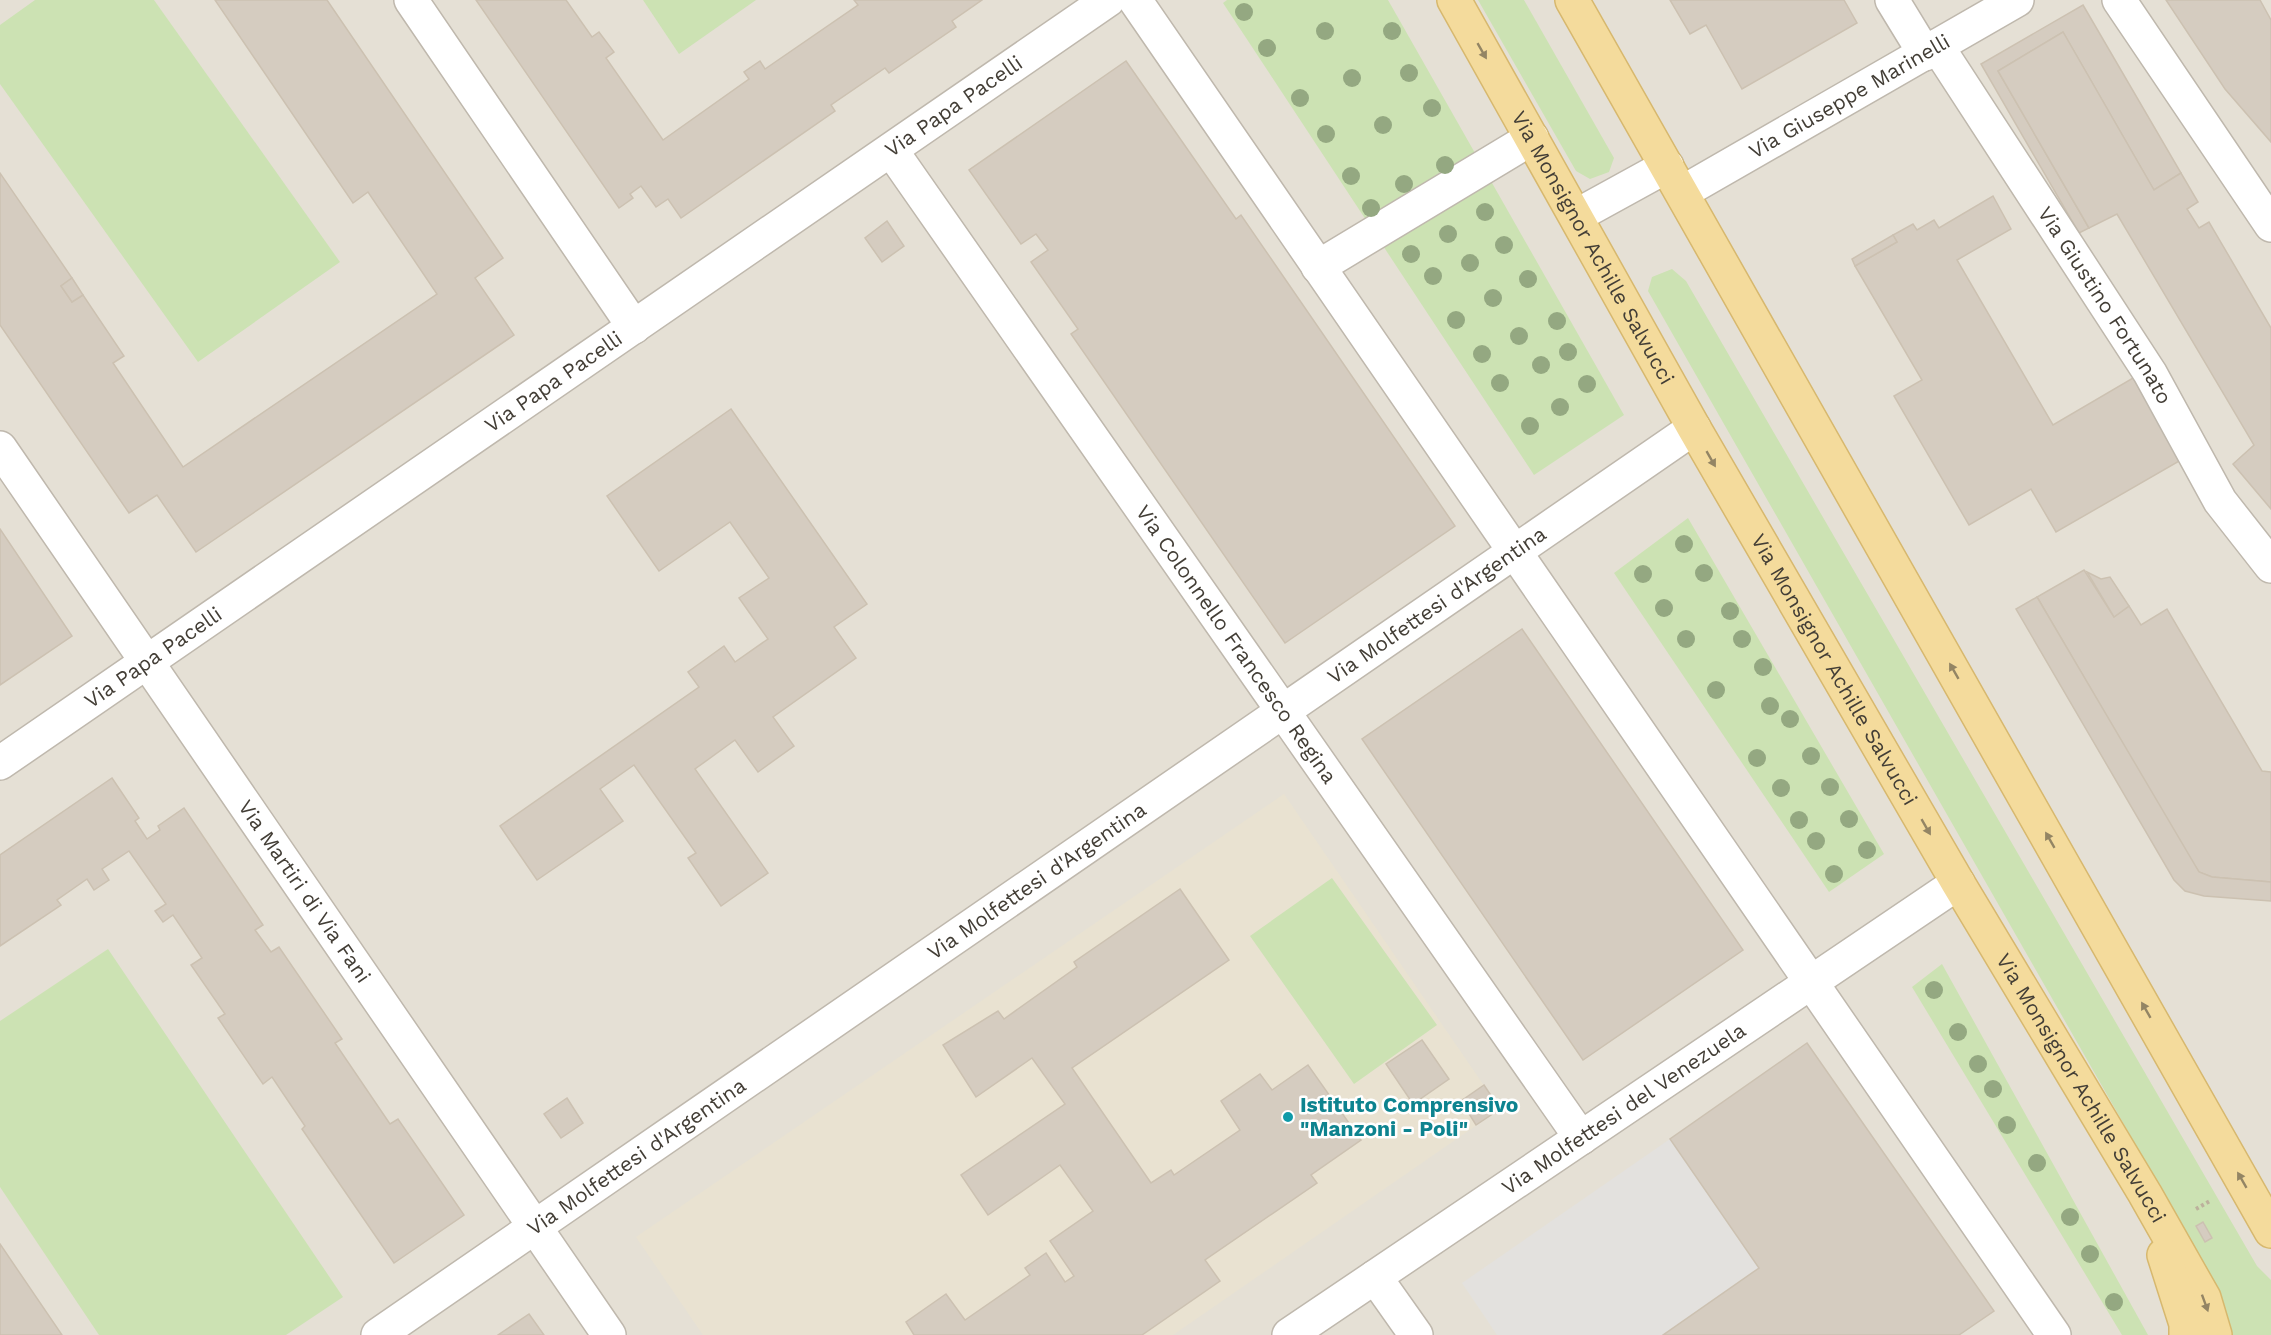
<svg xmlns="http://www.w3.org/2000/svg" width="2271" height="1335" font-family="'Work Sans',sans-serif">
<rect width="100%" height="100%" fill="#f1eee6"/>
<rect fill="#e5e0d5" x="0" y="0" width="2271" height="1335"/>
<polygon fill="#e9e2d1" points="1284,794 1500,1109 1173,1335 703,1335 636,1237"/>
<g fill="#cce2b3">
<polygon points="35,0 154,0 340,262 198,362 0,84 0,25"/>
<polygon points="643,0 756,0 679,54"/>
<polygon points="1227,0 1388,0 1624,415 1534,475 1223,3"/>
<polygon points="1478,0 1524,0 1614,158 1609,172 1590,179 1576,171"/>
<polygon points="1672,269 1686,281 2257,1266 2271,1280 2271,1335 2232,1335 2218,1289 1648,291 1652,277"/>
<polygon points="1688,518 1884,854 1829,892 1614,573"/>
<polygon points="1332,878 1437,1025 1354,1084 1250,936"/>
<polygon points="108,949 343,1297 286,1335 99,1335 0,1187 0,1021"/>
<polygon points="1942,964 2148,1335 2122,1335 1912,987"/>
</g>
<polygon fill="#e3e1de" points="1670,1139 1759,1268 1663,1335 1497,1335 1462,1283"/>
<g fill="#d5ccc0" stroke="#ccc1b1" stroke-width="1.5">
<polygon points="215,0 327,0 503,258 475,278 514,335 196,552 157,495 129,513 0,325 0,173 72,278 61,286 72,302 83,295 124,356 113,363 183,467 437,294 368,192 353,203"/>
<polygon points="476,0 566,0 592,37 599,32 614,52 606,58 663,140 749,79 744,72 760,61 765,69 858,5 854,0 982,0 952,21 956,27 889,73 885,68 831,105 835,111 681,218 668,199 656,207 641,186 630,194 633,198 619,208"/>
<polygon points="1670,0 1844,0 1857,23 1742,89 1706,25 1690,34"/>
<polygon points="2166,0 2260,0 2271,20 2271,142 2225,89"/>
<polygon points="2083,5 2181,173 2154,190 2063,32 1998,71 2089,228 2079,233 1981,64"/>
<polygon points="2063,32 2154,190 2181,173 2198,202 2187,209 2199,228 2209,222 2271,328 2271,509 2233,464 2254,445 2117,214 2089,228 1998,71"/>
<polygon points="1126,61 1236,219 1241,215 1455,526 1285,643 1071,334 1078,329 1031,262 1048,250 1036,234 1021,244 969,170"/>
<polygon points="1993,196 2011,229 1957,260 2053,425 2133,378 2181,460 2056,532 2031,489 1969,525 1894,396 1922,380 1855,266 1897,242 1893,235 1913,224 1917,230 1934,220 1939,228"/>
<polygon points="887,221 904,246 882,262 865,238"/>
<polygon points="1893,235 1897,242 1855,266 1852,259"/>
<polygon points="72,278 83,295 72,302 61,286"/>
<polygon points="731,409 867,604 834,627 856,658 773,717 794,746 758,772 735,740 695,769 768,873 721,906 688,858 696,853 634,765 600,789 623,821 537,880 500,826 699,687 688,672 724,646 735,662 768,639 739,598 769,578 730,522 659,571 607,496"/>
<polygon points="0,529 72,636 0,685"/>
<polygon points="2084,570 2114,617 2129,606 2141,625 2167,609 2262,771 2271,772 2271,882 2212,877 2199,872 2190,859 2037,597"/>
<polygon points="2087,572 2101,579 2110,577 2129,606 2114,617"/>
<polygon points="2037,597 2199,872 2212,877 2271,882 2271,901 2204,896 2185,891 2174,880 2016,609"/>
<polygon points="1522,629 1743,950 1583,1060 1362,739"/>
<polygon points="112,778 139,818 135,821 147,839 160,830 158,826 184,808 263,925 255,930 271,952 279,947 342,1039 335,1043 390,1124 398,1119 464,1215 394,1263 302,1129 305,1126 272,1077 263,1084 218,1018 225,1014 191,965 202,958 173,915 163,922 155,911 166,904 129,851 102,869 109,880 94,890 87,879 57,900 61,905 0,946 0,855"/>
<polygon points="1180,889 1229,960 1072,1068 1151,1183 1171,1170 1174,1175 1240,1130 1221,1101 1260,1074 1272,1090 1308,1065 1361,1140 1311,1175 1317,1183 1205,1260 1220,1281 1142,1335 914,1335 906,1322 946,1294 965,1320 1030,1275 1025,1268 1046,1253 1065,1282 1074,1276 1050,1241 1093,1211 1060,1165 988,1215 961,1175 1065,1104 1032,1058 976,1097 943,1045 998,1011 1004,1019 1077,967 1074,962"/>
<polygon points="1422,1040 1449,1079 1413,1104 1386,1064"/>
<polygon points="1807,1043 1994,1311 1959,1335 1663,1335 1759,1268 1670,1139"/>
<polygon points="1484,1085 1500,1109 1476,1125 1461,1101"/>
<polygon points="567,1098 583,1123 561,1138 544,1114"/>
<polygon points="2203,1222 2212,1238 2205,1242 2196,1226"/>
<polygon points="0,1244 62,1335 0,1335"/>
<polygon points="529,1314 544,1335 498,1335"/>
</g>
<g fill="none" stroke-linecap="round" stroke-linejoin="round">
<g stroke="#bfb8ad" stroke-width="36">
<g id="minor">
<polyline points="411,0 634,327"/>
<polyline points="1135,0 2054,1335"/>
<polyline points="1892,0 1925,54"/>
<polyline points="2119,0 2271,225"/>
<path id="s1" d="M1937 46 2150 373 2220 501 2271 566"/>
<path id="s2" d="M891 150 1581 1138"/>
<path id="s3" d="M1683 192 2017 0"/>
<polyline points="1576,216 1667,166"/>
<polyline points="1318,267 1532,138"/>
<path id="s4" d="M0 448 609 1335"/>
<path id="s5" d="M0 763 1108 0"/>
<polyline points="1375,1277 1416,1335"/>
<path id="s6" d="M378 1335 1694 428"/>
<path id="s7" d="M1289 1335 1958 883"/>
</g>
</g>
<g stroke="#d7b86e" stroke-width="36">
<g id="major">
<path id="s8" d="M1454 0 1694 428 1958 883 2145 1194 2204 1298 2215 1335"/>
<polyline points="1572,0 2271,1231"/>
<polyline points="2164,1255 2186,1324 2186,1335"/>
</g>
</g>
<polyline stroke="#bcb19c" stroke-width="4" stroke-dasharray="3 3" stroke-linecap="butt" points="2196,1209 2210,1201"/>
<use href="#minor" stroke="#fff" stroke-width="33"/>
<use href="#major" stroke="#f4db9c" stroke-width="33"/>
</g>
<g fill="#94a881">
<circle cx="1244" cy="12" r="9"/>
<circle cx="1325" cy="31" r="9"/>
<circle cx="1392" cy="31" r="9"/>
<circle cx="1267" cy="48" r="9"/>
<circle cx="1409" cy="73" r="9"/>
<circle cx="1352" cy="78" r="9"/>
<circle cx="1300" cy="98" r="9"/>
<circle cx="1432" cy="108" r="9"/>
<circle cx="1383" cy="125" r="9"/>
<circle cx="1326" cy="134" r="9"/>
<circle cx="1445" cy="165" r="9"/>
<circle cx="1351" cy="176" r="9"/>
<circle cx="1404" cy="184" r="9"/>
<circle cx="1371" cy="208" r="9"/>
<circle cx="1485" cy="212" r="9"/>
<circle cx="1448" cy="234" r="9"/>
<circle cx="1504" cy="245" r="9"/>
<circle cx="1411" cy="254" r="9"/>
<circle cx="1470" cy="263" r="9"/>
<circle cx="1433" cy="276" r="9"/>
<circle cx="1528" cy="279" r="9"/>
<circle cx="1493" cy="298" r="9"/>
<circle cx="1456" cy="320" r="9"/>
<circle cx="1557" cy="321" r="9"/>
<circle cx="1519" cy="336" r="9"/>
<circle cx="1568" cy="352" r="9"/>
<circle cx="1482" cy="354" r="9"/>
<circle cx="1541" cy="365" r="9"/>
<circle cx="1500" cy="383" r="9"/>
<circle cx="1587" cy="384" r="9"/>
<circle cx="1560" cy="407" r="9"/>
<circle cx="1530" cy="426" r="9"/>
<circle cx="1684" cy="544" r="9"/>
<circle cx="1704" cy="573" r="9"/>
<circle cx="1643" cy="574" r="9"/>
<circle cx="1664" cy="608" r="9"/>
<circle cx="1730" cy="611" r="9"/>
<circle cx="1686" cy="639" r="9"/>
<circle cx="1742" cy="639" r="9"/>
<circle cx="1763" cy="667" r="9"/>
<circle cx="1716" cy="690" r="9"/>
<circle cx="1770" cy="706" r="9"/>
<circle cx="1790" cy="719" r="9"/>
<circle cx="1811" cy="756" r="9"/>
<circle cx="1757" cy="758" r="9"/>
<circle cx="1830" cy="787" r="9"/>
<circle cx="1781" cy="788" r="9"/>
<circle cx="1849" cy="819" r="9"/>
<circle cx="1799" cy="820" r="9"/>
<circle cx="1816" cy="841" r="9"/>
<circle cx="1867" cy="850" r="9"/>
<circle cx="1834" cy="874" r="9"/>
<circle cx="1934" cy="990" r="9"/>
<circle cx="1958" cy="1032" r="9"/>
<circle cx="1978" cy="1064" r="9"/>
<circle cx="1993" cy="1089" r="9"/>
<circle cx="2007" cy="1125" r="9"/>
<circle cx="2037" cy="1163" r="9"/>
<circle cx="2070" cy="1217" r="9"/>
<circle cx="2090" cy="1254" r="9"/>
<circle cx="2114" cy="1302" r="9"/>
</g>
<defs><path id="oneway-solid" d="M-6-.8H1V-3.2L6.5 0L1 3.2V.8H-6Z" transform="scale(1.5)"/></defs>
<g fill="#938564">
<use href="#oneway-solid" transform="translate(1482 51) rotate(60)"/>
<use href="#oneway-solid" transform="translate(1711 459) rotate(60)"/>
<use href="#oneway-solid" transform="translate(1954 671) rotate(-120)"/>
<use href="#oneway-solid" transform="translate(1926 827) rotate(60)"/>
<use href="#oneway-solid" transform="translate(2050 840) rotate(-120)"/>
<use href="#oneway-solid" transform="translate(2146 1010) rotate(-120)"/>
<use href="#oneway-solid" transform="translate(2242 1180) rotate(-120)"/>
<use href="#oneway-solid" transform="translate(2205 1303) rotate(70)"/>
</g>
<circle fill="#0f9aa8" stroke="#fff" stroke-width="2" cx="1288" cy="1117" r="6"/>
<g text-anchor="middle" stroke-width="5" stroke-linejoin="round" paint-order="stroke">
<g font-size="21" fill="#433e36" stroke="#fff">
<text dy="7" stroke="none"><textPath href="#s3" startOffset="192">Via Giuseppe Marinelli</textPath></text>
<text dy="7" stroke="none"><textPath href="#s5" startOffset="1158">Via Papa Pacelli</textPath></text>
<text dy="7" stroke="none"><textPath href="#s8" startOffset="284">Via Monsignor Achille Salvucci</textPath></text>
<text dy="7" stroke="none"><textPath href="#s1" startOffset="309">Via Giustino Fortunato</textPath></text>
<text dy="7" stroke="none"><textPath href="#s5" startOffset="672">Via Papa Pacelli</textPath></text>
<text dy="7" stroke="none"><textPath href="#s6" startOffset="1286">Via Molfettesi d'Argentina</textPath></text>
<text dy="7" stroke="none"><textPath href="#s2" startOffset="603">Via Colonnello Francesco Regina</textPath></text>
<text dy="7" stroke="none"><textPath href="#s5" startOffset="186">Via Papa Pacelli</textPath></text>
<text dy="7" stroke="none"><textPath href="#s8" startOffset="770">Via Monsignor Achille Salvucci</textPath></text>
<text dy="7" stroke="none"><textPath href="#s6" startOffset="800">Via Molfettesi d'Argentina</textPath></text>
<text dy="7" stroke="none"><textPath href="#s4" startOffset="538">Via Martiri di Via Fani</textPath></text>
<text dy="7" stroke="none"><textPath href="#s8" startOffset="1256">Via Monsignor Achille Salvucci</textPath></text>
<text dy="7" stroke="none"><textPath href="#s7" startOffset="404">Via Molfettesi del Venezuela</textPath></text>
<text dy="7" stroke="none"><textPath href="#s6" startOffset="314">Via Molfettesi d'Argentina</textPath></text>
</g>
<g font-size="21" font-weight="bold" fill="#0d838f" stroke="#fff" text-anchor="start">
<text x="1300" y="1112">Istituto Comprensivo<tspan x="1300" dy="24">"Manzoni - Poli"</tspan></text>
</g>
</g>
</svg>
